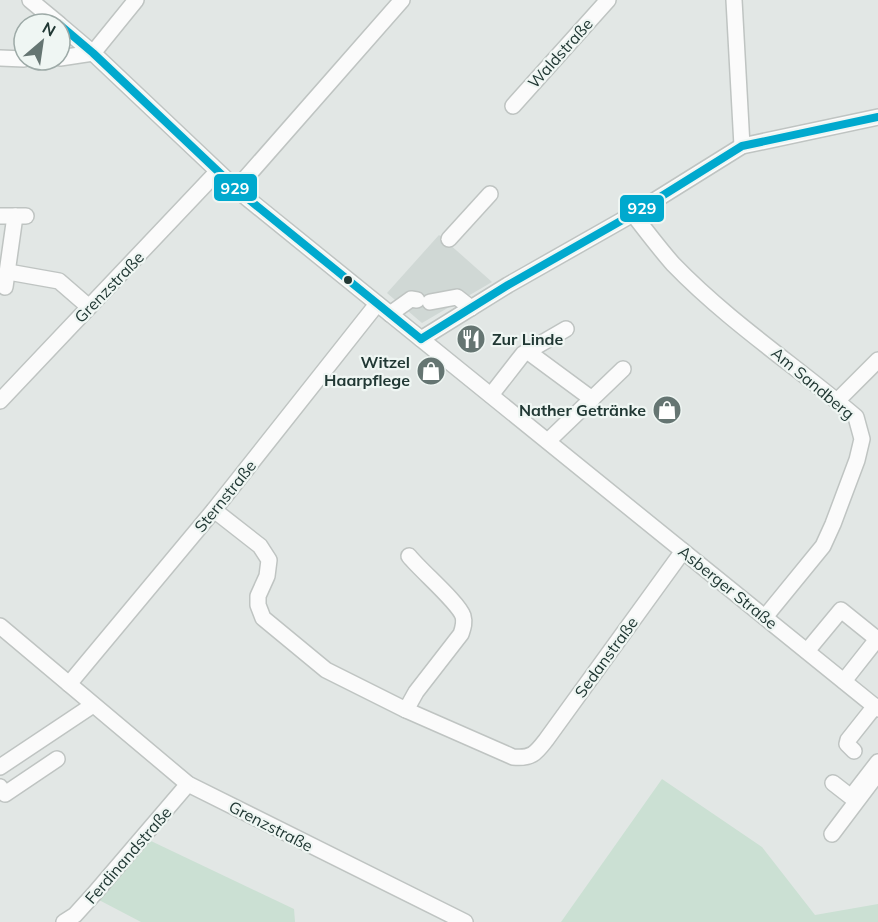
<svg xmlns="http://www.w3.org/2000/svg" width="878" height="922" font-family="Mulish,sans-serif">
<rect width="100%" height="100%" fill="#e2e7e5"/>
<polygon fill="#d0d8d5" points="439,235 492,282 422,323 387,293"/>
<g fill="#cbe0d3">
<polygon points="662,779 762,847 815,915 878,904 878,922 561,922"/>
<polygon points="151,841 294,909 295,922 141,922 99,900"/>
</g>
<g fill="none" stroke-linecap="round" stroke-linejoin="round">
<g stroke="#bfc4c2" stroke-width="18">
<g id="minor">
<polyline points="30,0 59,24"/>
<polyline points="734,0 742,146"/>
<polyline points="60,25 93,53 242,194 878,709"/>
<polyline points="0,58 24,59"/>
<polyline points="60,58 93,53 136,0"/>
<polyline points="39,60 44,60"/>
<polyline points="513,106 608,0"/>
<polyline points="236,189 402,0"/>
<path d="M633 214C646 231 659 248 673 264 728 321 796 366 856 417L862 439 857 460 833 524 823 546 765 617"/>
<polyline points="0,216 26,216"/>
<polyline points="449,239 490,194"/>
<polyline points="14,273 59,281 89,307"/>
<polyline points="5,287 15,216"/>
<polyline points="430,302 457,297 471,308"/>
<polyline points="390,314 411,299 417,300"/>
<polyline points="421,339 508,285 633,214 742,146 878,117"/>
<polyline points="527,351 592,399"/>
<polyline points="491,395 523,354 566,329"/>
<polyline points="0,401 217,172"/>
<polyline points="837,401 878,360"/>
<polyline points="548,441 623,369"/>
<path d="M214 510 260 546 269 560 267 576 258 596V605L263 618 326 670 406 710 513 757C532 759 536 753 546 740L683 551"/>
<polyline points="0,626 188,784 465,922"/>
<polyline points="807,651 841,610 877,639"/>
<polyline points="844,681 878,638"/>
<polyline points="69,684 214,510 377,304"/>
<path d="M406 710 416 692 461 634C463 628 465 623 463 616 458 602 421 571 409 556"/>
<polyline points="854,751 847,744 848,740 875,706"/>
<polyline points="0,767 93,705"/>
<polyline points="833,783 851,797 878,762"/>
<polyline points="0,787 5,794 57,759"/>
<polyline points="832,834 878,773"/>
<polyline points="64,922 75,915 94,894 188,784"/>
</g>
</g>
<use href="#minor" stroke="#fbfbfb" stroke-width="15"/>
<g stroke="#eff6f3" stroke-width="12">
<g id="bus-1">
<polyline points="60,25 93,53 242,194 421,339"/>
<polyline points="421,339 508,285 633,214 742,146 878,117"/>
</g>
</g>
<use href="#bus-1" stroke="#00a9ce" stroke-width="8"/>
</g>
<defs>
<g id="restaurant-disc" transform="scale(1.5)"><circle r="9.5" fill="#657572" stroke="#eff6f3"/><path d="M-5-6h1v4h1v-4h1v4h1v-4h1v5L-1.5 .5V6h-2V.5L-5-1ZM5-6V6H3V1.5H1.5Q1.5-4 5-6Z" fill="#fff"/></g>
<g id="shop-disc" transform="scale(1.5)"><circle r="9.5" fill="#657572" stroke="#eff6f3"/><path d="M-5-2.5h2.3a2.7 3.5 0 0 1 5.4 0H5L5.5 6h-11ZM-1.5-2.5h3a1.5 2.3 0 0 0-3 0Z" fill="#fff"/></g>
</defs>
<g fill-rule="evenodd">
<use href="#restaurant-disc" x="471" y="339"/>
<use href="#shop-disc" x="431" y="371"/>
<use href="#shop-disc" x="667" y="410"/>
</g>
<circle fill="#213834" stroke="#eff6f3" stroke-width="2" cx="348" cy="280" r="5"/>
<g text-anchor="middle" stroke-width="4.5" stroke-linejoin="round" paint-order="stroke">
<g font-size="16" fill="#213834" stroke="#eff6f3">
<text transform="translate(560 53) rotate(-48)" y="6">Waldstraße</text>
<text transform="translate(109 287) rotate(-46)" y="6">Grenzstraße</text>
<text transform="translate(813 383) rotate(40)" y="6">Am Sandberg</text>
<text transform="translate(225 496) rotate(-51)" y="6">Sternstraße</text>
<text transform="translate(728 587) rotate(39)" y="6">Asberger Straße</text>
<text transform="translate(606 657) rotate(-54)" y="6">Sedanstraße</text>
<text transform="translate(271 826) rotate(27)" y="6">Grenzstraße</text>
<text transform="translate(128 855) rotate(-49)" y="6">Ferdinandstraße</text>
</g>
<g font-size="16" font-weight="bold" fill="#213834" stroke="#eff6f3" text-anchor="end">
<text x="492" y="345" text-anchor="start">Zur Linde</text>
<text x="410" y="368">Witzel<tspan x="410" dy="18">Haarpflege</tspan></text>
<text x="646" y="416">Nather Getränke</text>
</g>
</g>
<g stroke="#eff6f3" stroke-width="2">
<rect x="213" y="173" width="45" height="29" rx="6" fill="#00a9ce"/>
<rect x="619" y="194" width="46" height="29" rx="6" fill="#00a9ce"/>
</g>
<g font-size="16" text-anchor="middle" font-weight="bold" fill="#fff">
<text x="235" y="194">929</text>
<text x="642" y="214">929</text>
</g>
<g transform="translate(42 42) rotate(29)"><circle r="28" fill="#eff6f3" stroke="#9daaa7" stroke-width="1.5"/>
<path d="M0-4.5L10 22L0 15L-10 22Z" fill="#657572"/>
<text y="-9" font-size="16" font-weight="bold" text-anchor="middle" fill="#213834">N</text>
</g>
</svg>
